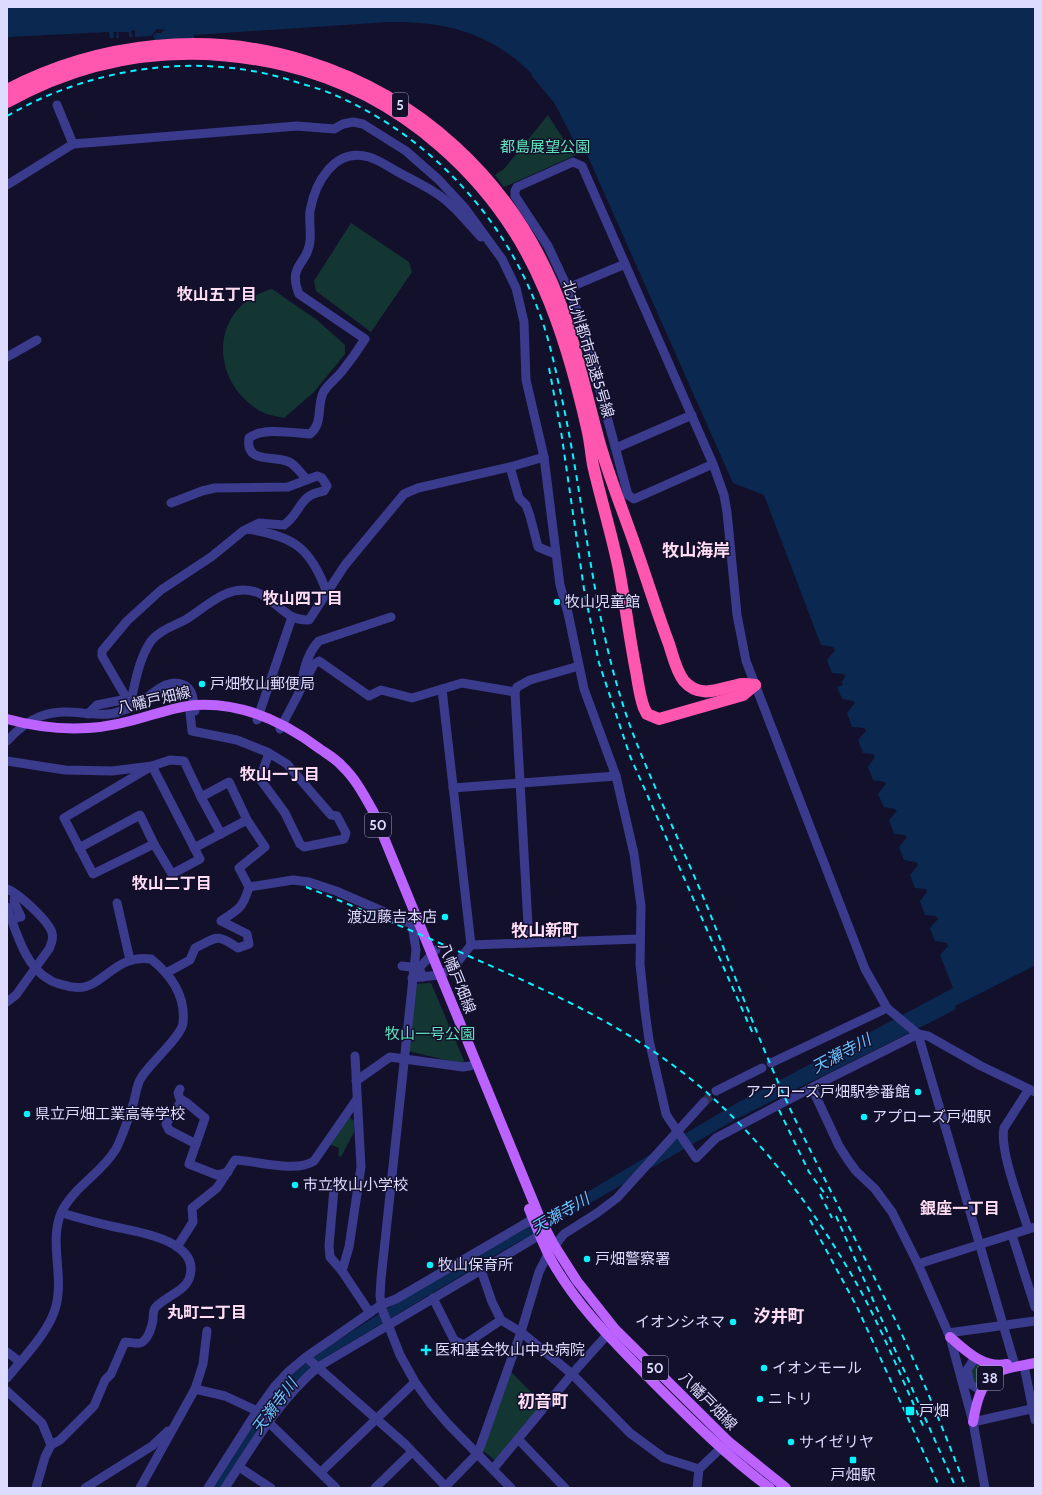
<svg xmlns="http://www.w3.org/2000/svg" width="1042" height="1495" font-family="Cabin,'Noto Sans JP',sans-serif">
<rect width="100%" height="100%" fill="#13102c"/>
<g fill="#133633">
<polygon points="548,115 564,140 570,142 576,155 504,187 495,175 504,169"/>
<polygon points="351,223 409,262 412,272 371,332 316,291 314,281"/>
<path d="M272 289 317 320 345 345V354L314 392 284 418C276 416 267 415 260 411 208 380 210 306 272 289Z"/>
<polygon points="431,983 465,1063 454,1062 408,1051 413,984"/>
<polygon points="349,1117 354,1121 354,1132 341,1157 338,1155 339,1148 329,1144"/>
<polygon points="976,1359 988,1369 988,1376 982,1387 973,1383 970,1370"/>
<polygon points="510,1371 533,1394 547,1400 496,1461 481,1449"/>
</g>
<path fill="#0b2850" d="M7 7H1035V968L1034 966 955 1006 956 1009 937 1019 738 1118 585 1206 504 1250 319 1361 293 1384 282 1397 221 1488H212L247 1433 283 1382 323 1350 396 1303 559 1209 735 1104 953 988 940 955 948 946 947 943 935 941 930 928 938 919 936 916 925 915 920 901 927 892 926 889 915 888 910 875 918 865 916 862 904 860 899 847 907 837 905 835 894 834 889 820 897 811 895 809 884 807 878 794 886 784 885 782 873 780 868 767 875 757 874 754 863 753 858 740 866 731 864 728 852 727 847 713 855 703 854 701 842 699 837 687 843 685 842 681 845 677 844 674 832 673 827 660 835 650 833 647 821 645 764 495 733 483 582 143 574 141 555 104 531 75 532 74C491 33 446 21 389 22L194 35V38L155 40 153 36 156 33H162L163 31 166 30 157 29 151 36 135 37V30L131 31 133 37H129V32H118L119 38H116L117 32H113L114 38H110L109 32 7 37Z"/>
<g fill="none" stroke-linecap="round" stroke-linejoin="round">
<polyline stroke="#312e4c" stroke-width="9" stroke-dasharray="9 4.5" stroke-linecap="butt" points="704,1102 716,1091"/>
<g stroke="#3a3b8c" stroke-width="9">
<polyline points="57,105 73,144"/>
<polyline points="7,185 73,144 297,126 334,129 343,124 353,122 363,124 406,151 439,180 464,207 502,259 516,288 524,322 526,380 544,457 560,585 568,613 584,689 616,776 634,854 641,906 640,964 645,1011 649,1040 666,1114 669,1119 696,1158 716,1138 830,1078 918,1034 928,1036 981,1066 1035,1092"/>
<polyline points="568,288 625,264"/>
<polyline points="7,357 37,340"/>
<polyline points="616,448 692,415"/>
<polyline points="713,464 634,499 628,495 584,331 575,304 548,246 515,196 515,191 517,187 573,162 582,166 713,464 724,495 727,512 737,615 746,661 865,969 887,1008 918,1034 1014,1362"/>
<polyline points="510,467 519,498 526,505 530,516 538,547 555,554"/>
<path d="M307 479C301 474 296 465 289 462 273 455 245 464 249 438 262 427 293 433 310 434 324 423 316 405 324 391 329 383 338 377 343 370 351 360 358 350 365 339L299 294C287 264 308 265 310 241 311 231 309 221 310 211 315 183 334 147 369 157 379 160 389 167 398 172 416 182 437 191 452 206 462 215 471 227 481 237"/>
<path d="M247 529C294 536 311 548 327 593"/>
<path d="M302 679C305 665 309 651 319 641L391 617"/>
<polyline points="442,689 471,945"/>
<path d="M127 699 102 656V651L127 621 161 590 211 557 243 531 259 523 284 525C302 512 298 495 324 491L327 486 322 478 317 476 288 487 215 488 202 491 171 503"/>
<polyline points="190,712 192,731 237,740 267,752 269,753 287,764 331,815 337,816 346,833 344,839 304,847 300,844 285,813 260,779 269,753"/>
<path d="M88 714 97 705 127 699 132 696C136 678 140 657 151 641 159 631 173 626 185 620 207 607 227 583 256 592 269 596 279 609 291 616 296 619 303 620 309 620L345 565 404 494 418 488 510 467 544 457"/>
<polyline points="257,720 292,617"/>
<polyline points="280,729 314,664 319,661 369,696 381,690 412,698 462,683 515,692"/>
<path d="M7 741C30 716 49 709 82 713 96 714 109 716 121 711 128 709 135 706 141 702 153 694 167 677 184 685 194 690 193 701 195 711"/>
<polyline points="7,761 65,770 112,771 152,766 170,760 184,761 201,797"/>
<polygon points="152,766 200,859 172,874 154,844 93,874 64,818"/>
<polyline points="453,788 616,776"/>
<polyline points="221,834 201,797 229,782 247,820"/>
<polyline points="79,848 140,815 154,844"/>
<polyline points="249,887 293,880 309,882 336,891 412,924 416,950 381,1279 380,1296 382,1309 400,1355 415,1382 430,1403 449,1425 511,1488"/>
<path d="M7 889C18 893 49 921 52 933 54 939 51 944 49 949L16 995 7 1002"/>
<polyline points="15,894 14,902 21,917 17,918"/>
<polyline points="117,903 130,960"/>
<path d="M7 907C16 931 25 967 50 980 54 983 60 984 64 985 75 989 84 989 94 983 113 971 126 955 151 959 171 975 186 996 183 1023 182 1036 149 1064 141 1078 137 1084 136 1093 134 1101 129 1117 124 1133 116 1149 101 1174 73 1187 61 1213 49 1242 64 1276 56 1306 50 1331 23 1358 7 1378"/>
<polyline points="529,943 515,692 517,687 530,680 579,666"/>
<polyline points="402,966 419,968"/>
<path d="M166 973 190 960 195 948C218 937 216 933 238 948L249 944 247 934 221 921C239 908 242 910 249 887L239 868 265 847 247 820 194 848"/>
<polyline points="423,977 419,968 436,950"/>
<polyline points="412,978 439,975 452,969 471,945 639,939"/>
<polyline points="771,1063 887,1008"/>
<polyline points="356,1081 390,1057 463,1067 470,1066"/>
<polyline points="812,1088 839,1146 848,1160 856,1171 875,1189 892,1212 918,1264 950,1337 973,1422 985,1488"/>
<polyline points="180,1089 178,1093 180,1099 187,1103 205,1118 189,1164 217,1175 228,1172"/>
<polyline points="716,1091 762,1068"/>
<polyline points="182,1100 166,1124 169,1130 196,1144"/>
<polyline points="334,1189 329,1246 330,1257 342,1271 370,1313"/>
<path d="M1028 1229C1021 1205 999 1150 1004 1128L1029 1089"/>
<polyline points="1012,1235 1035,1307"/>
<path d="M177 1247 193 1222 192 1208 217 1188 235 1160C257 1161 296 1173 314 1161L357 1099"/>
<polyline points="918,1264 1035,1227"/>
<polyline points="481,1270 492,1302 501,1320 521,1332 572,1374 493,1469"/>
<polyline points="342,1271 349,1247 361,1167 355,1056"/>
<polyline points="433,1298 454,1340 464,1345 501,1320"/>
<polyline points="948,1333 1035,1321"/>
<polyline points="607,1335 572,1374 630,1433 664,1458 699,1469 721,1448"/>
<polyline points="7,1352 20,1362"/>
<polyline points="306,1357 406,1445 447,1488"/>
<polyline points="974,1359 967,1370 970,1384 980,1390"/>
<polyline points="1024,1366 1035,1420"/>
<polyline points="195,1389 225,1396 257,1411 336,1488"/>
<polyline points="7,1391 42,1423 51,1445 45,1457 36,1488"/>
<polyline points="973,1422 1035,1408"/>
<polyline points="518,1439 565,1488"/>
<path d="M51 1445 60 1440 94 1406 105 1380 111 1374 125 1342C130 1342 136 1344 140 1343 148 1341 152 1326 153 1320 153 1316 153 1311 155 1308 164 1297 184 1292 189 1279 203 1241 138 1232 115 1227 97 1223 79 1218 62 1213"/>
<polyline points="239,1467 271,1488"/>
<polyline points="321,1472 415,1382"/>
<polyline points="85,1488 152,1446 168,1431"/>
<polyline points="140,1488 195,1389 203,1364 207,1331"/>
<polyline points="208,1488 257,1411 275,1386 288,1372 306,1357 381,1305 396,1299 533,1219"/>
<path d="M225 1488C253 1445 279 1400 318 1367L540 1235"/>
<polyline points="375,1488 412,1452"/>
<polyline points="444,1488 478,1453 521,1332 539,1272 548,1254 564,1234 597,1213 617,1198 704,1102"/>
<polyline points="697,1488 699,1469"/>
</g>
<g stroke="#bc62ff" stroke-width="10">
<path d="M7 719C47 730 90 732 130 721 151 716 173 707 195 705 242 702 283 721 320 749 327 754 336 759 342 766 355 778 364 795 373 811L540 1218 554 1245 577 1281 615 1329 729 1442 786 1488"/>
<path d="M529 1209C535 1224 541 1239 548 1254 574 1304 616 1344 655 1384 692 1421 728 1457 770 1488"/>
<path d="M950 1337C966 1351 984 1369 1007 1364"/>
<path d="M973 1422C976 1405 980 1384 996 1373 1004 1368 1025 1365 1035 1363"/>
</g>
<g stroke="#ff56b0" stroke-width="12">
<path d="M7 90C99 42 209 30 308 62 419 97 506 177 552 283 575 336 585 393 601 448 612 485 627 521 639 557 649 586 658 615 669 644 673 656 676 671 684 681 700 699 718 689 737 685 743 683 749 684 755 685"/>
<path d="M7 102C95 53 186 42 284 65 400 92 498 179 544 289 562 330 577 384 587 428 590 440 591 453 593 465 601 500 612 535 619 570 625 602 629 634 635 666 638 680 639 695 644 708L647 714 659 719 743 695 755 685"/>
</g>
<g stroke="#07f3ff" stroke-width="2" stroke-dasharray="6 5" stroke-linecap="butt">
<path d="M7 116C91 67 200 51 293 81 305 85 318 88 330 93 424 132 501 212 537 307 549 336 555 368 562 399 587 514 593 634 637 744 660 801 686 855 709 911 736 979 762 1049 793 1115 822 1175 853 1234 883 1295 914 1357 941 1423 966 1488"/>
<polyline points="549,368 561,431 584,589 599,663 630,756 754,1036"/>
<path d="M306 887C363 910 418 933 473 958 539 987 604 1016 663 1058 739 1111 800 1188 847 1267 878 1318 900 1375 925 1430"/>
<polyline points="779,1110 809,1172 828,1198"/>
<polyline points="820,1194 832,1218"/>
<polyline points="836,1216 956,1488"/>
<polyline points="810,1220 857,1307 940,1488"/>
</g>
</g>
<g fill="#07f3ff" stroke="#13102c" stroke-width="1.5">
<circle cx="557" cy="602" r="4"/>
<circle cx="202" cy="684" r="4"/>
<circle cx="445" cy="917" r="4"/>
<circle cx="918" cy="1092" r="4"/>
<circle cx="27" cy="1114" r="4"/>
<circle cx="864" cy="1117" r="4"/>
<circle cx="295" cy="1185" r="4"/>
<circle cx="587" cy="1259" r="4"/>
<circle cx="430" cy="1265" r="4"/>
<circle cx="733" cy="1322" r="4"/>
<path d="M424 1344h4v4h4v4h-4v4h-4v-4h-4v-4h4z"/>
<circle cx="764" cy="1368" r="4"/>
<circle cx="760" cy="1399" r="4"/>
<rect x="905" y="1406" width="10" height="10" rx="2"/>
<circle cx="791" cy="1442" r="4"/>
<rect x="849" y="1456" width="8" height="8" rx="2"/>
</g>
<g text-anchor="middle" stroke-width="3" stroke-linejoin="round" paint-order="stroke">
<g fill="#13102c" stroke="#a09ec0" stroke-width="1">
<rect x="392" y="93" width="16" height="24" rx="3"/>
<rect x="365" y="813" width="26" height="24" rx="3"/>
<rect x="642" y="1356" width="26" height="24" rx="3"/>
<rect x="977" y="1366" width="26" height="24" rx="3"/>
</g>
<g font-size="14" font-weight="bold" fill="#dddbff">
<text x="400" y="110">5</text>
<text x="378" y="830">50</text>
<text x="655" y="1373">50</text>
<text x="990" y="1383">38</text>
</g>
<g font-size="15" fill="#61e5bd" stroke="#13102c">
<text x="545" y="152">都島展望公園</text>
<text x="430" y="1039">牧山一号公園</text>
</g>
<g font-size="15" fill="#dddbff" stroke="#13102c">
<text transform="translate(588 349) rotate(73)" y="5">北九州都市高速5号線</text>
<text transform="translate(154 700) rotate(-13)" y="5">八幡戸畑線</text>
<text transform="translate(457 978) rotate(68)" y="5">八幡戸畑線</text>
<text transform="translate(708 1401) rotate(45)" y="5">八幡戸畑線</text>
</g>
<g font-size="15" fill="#dddbff" stroke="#13102c" text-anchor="start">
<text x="565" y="607">牧山児童館</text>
<text x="210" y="689">戸畑牧山郵便局</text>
<text x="437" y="922" text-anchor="end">渡辺藤吉本店</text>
<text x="910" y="1097" text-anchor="end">アプローズ戸畑駅参番館</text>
<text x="35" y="1119">県立戸畑工業高等学校</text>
<text x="872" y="1122">アプローズ戸畑駅</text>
<text x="303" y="1190">市立牧山小学校</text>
<text x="595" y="1264">戸畑警察署</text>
<text x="438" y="1270">牧山保育所</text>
<text x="725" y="1327" text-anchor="end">イオンシネマ</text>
<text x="435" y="1355">医和基会牧山中央病院</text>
<text x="772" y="1373">イオンモール</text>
<text x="768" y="1404">ニトリ</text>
<text x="919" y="1416">戸畑</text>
<text x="799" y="1447">サイゼリヤ</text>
<text x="853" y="1480" text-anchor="middle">戸畑駅</text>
</g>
<g font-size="16" font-weight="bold" fill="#ffddf4" stroke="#13102c">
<text x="217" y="300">牧山五丁目</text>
<text x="303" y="604">牧山四丁目</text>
<text x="280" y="780">牧山一丁目</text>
<text x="172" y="889">牧山二丁目</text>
<text x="960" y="1214">銀座一丁目</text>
<text x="207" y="1318">丸町二丁目</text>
</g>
<g font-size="16" font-style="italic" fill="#69c1ff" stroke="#13102c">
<text transform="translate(841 1053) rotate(-28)" y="6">天瀬寺川</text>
<text transform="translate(560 1213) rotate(-30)" y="6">天瀬寺川</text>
<text transform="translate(274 1406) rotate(-53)" y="6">天瀬寺川</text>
</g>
<g font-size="17" font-weight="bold" fill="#ffddf4" stroke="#13102c">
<text x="696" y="556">牧山海岸</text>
<text x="545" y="936">牧山新町</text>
<text x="779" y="1322">汐井町</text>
<text x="543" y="1407">初音町</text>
</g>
</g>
<rect width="1042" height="1495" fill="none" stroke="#dddbff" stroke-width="16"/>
</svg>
